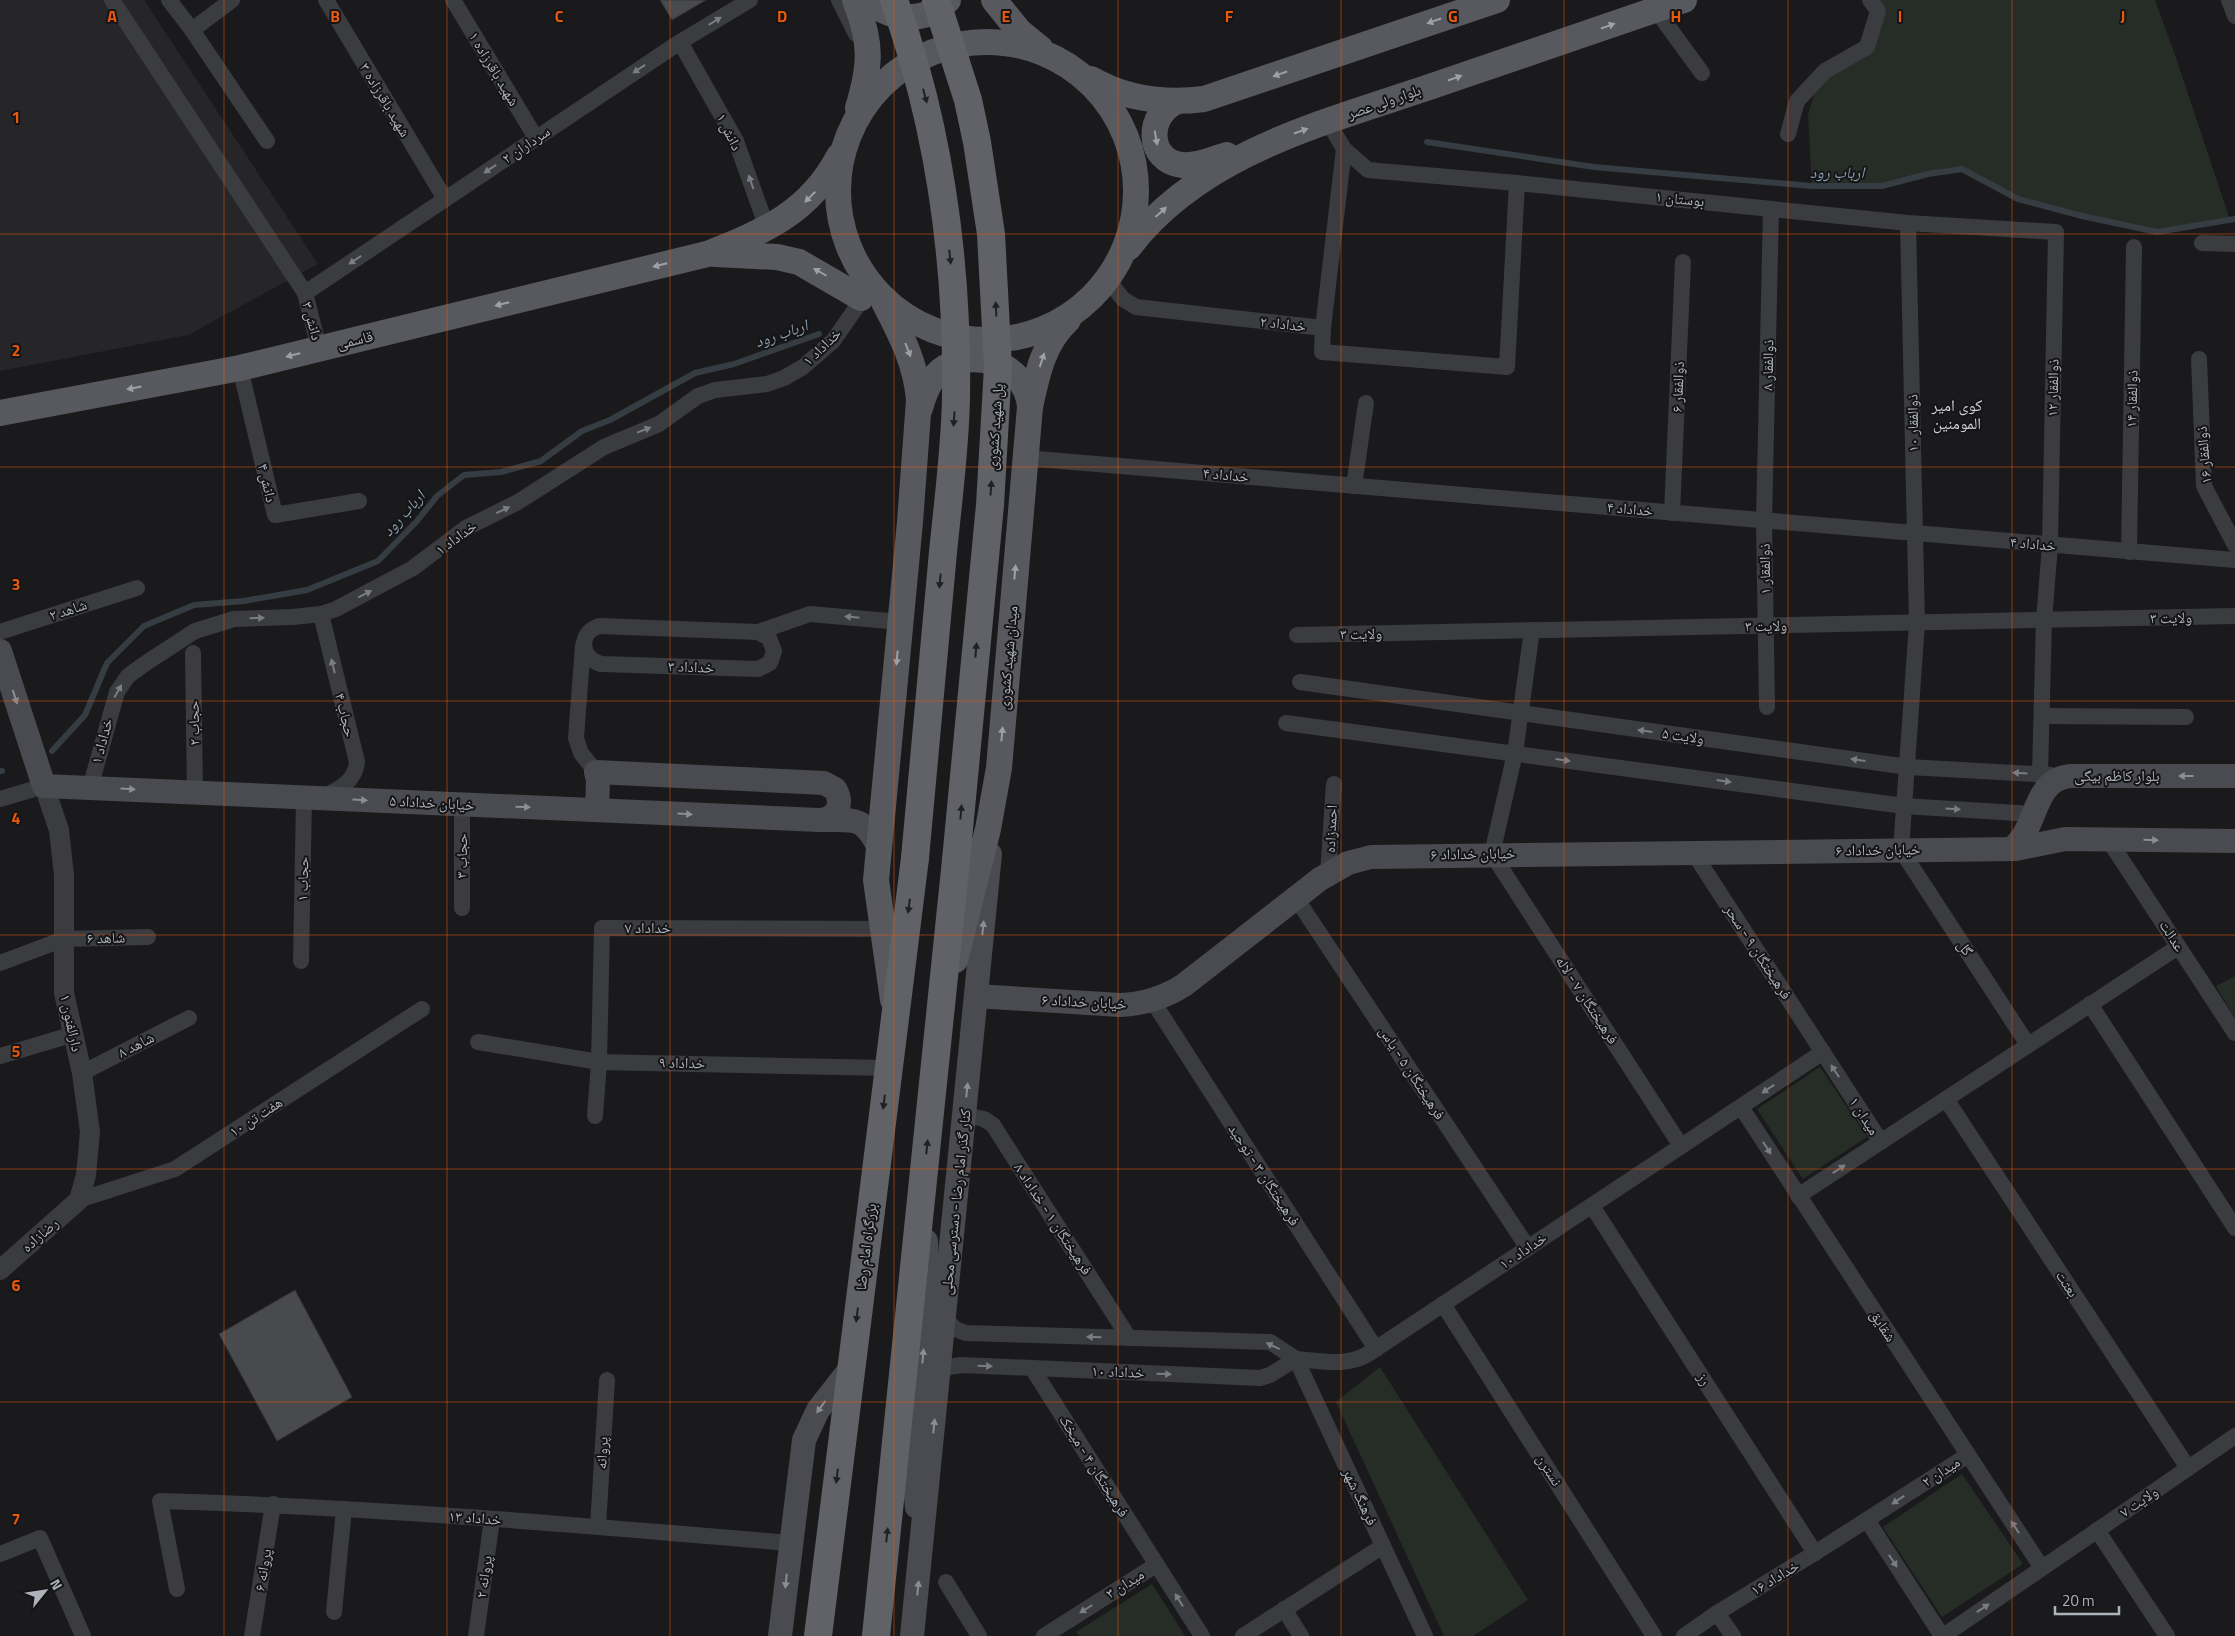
<svg xmlns="http://www.w3.org/2000/svg" width="2235" height="1636" font-family="'Titillium Web','Noto Naskh Arabic',sans-serif">
<rect width="100%" height="100%" fill="#1a1a1c"/>
<polygon fill="#262629" points="0,0 144,0 318,264 188,335 0,371"/>
<g fill="#262d27">
<polygon points="1875,0 2155,0 2176,58 2230,220 2157,232 2018,199 1962,169 1880,186 1812,186 1808,115 1820,76 1867,45"/>
<polygon points="2235,976 2235,1018 2216,986"/>
<polygon points="1820,1067 1867,1137 1803,1179 1757,1109"/>
<polygon points="1380,1367 1528,1600 1473,1636 1444,1636 1336,1402"/>
<polygon points="1962,1474 2023,1564 1942,1617 1883,1527"/>
<polygon points="1152,1584 1185,1636 1079,1636 1076,1632"/>
</g>
<g fill="none" stroke-linecap="round" stroke-linejoin="round">
<g stroke="#353d43" stroke-width="6">
<polyline points="1427,142 1594,167 1812,186 1882,186 1928,174 1962,169 2018,199 2082,216 2157,232 2235,219"/>
<polyline points="52,751 85,715 107,663 144,626 194,605 244,601 307,590 378,561 417,521 437,496 464,475 501,472 541,461 582,431 610,420 695,373 734,364 819,334"/>
<polyline points="0,771 2,771"/>
</g>
</g>
<g fill="#494a4e" stroke="#343437">
<polygon points="660,0 706,0 672,20"/>
<polygon points="295,1290 352,1397 277,1441 219,1334"/>
</g>
<g fill="none" stroke-linecap="round" stroke-linejoin="round">
<g stroke="#3b3c40" stroke-width="16">
<polyline points="112,0 305,293 319,348"/>
<polyline points="169,0 192,30 267,141"/>
<polyline points="326,0 445,199"/>
<polyline points="453,0 536,138"/>
<polyline points="839,0 856,34"/>
<polyline points="2229,0 2235,16"/>
<polyline points="1656,10 1702,73"/>
<polyline points="192,30 232,0"/>
<polyline points="680,42 736,141 767,228"/>
<polyline points="1328,122 1344,149 1368,170 1517,183 1908,223 2056,232 2050,545 2044,620 2040,774"/>
<polyline points="1788,134 1797,101 1825,71 1867,47 1878,11 1870,0"/>
<polyline points="1908,223 1917,623 1901,850 2028,1045"/>
<polyline points="2202,243 2235,244"/>
<polyline points="1107,279 1123,299 1136,307 1323,328 1322,352 1507,367 1517,183"/>
<polyline points="305,293 680,42 750,0"/>
<polyline points="1323,328 1344,149"/>
<polyline points="2199,359 2204,486 2235,545"/>
<polyline points="240,368 275,515 359,501"/>
<polyline points="1025,458 2235,560"/>
<polyline points="1354,486 1366,403"/>
<polyline points="1672,513 1683,262"/>
<polyline points="2129,552 2134,247"/>
<path d="M321 614 357 762C355 782 338 790 322 797"/>
<path d="M599 626 758 632 769 638 774 651 770 663 758 669 601 664C580 658 578 633 599 626Z"/>
<polyline points="1532,630 1515,753 1492,854 1681,1146"/>
<polyline points="0,632 137,588"/>
<polyline points="758,632 810,614 900,622"/>
<polyline points="1297,635 2235,616"/>
<polyline points="583,645 576,738 581,753 596,772"/>
<polyline points="193,653 195,792"/>
<polyline points="1300,682 1908,767 2051,775"/>
<polyline points="1767,707 1764,521 1771,209"/>
<polyline points="2042,716 2186,717"/>
<polyline points="1286,723 1904,806 2034,814"/>
<polyline points="90,788 117,692 128,676 143,665 195,631 234,619 293,617 321,614 336,609 413,568 466,528 518,502 604,447 659,424 698,396 715,390 767,384 784,378 803,367 833,341 872,285"/>
<polyline points="0,799 44,786"/>
<polyline points="462,804 462,908"/>
<polyline points="2108,839 2235,1033"/>
<polyline points="1693,852 1881,1142"/>
<polyline points="1328,874 1334,784"/>
<polyline points="1296,898 1528,1248"/>
<polyline points="301,961 304,797"/>
<polyline points="0,963 64,939 148,937"/>
<polyline points="1152,1000 1376,1349"/>
<polyline points="2090,1004 2235,1228"/>
<polyline points="478,1042 599,1062 888,1068"/>
<polyline points="0,1056 74,1034"/>
<polyline points="82,1073 189,1018"/>
<polyline points="1946,1099 2188,1468"/>
<polyline points="1741,1107 2042,1568"/>
<polyline points="965,1115 984,1119 993,1125 1129,1338"/>
<polyline points="595,1116 599,1062 602,928 883,929"/>
<polyline points="1798,1196 2178,947"/>
<polyline points="79,1200 175,1169 422,1009"/>
<polyline points="1592,1206 1815,1553"/>
<polyline points="1443,1304 1654,1636"/>
<path d="M1296 1359C1321 1361 1346 1367 1368 1354L1823 1052"/>
<polyline points="1296,1359 1425,1636"/>
<polyline points="1032,1368 1202,1636"/>
<polyline points="939,1375 948,1367 962,1365 1260,1378 1270,1375 1296,1359 1270,1342 966,1333 955,1329 945,1318"/>
<polyline points="1867,1520 1942,1636"/>
<polyline points="598,1526 607,1380"/>
<polyline points="2097,1530 2167,1636"/>
<polyline points="0,1554 40,1538 83,1636"/>
<polyline points="946,1582 979,1636"/>
<path d="M177 1589 160 1501C370 1507 580 1525 790 1543"/>
<polyline points="1284,1609 1301,1636"/>
<polyline points="334,1612 344,1509"/>
<polyline points="1717,1613 1733,1636"/>
<polyline points="252,1636 273,1504"/>
<polyline points="476,1636 492,1519"/>
<polyline points="1044,1636 1156,1565"/>
<polyline points="1243,1636 1383,1546"/>
<polyline points="1684,1636 1717,1613 1815,1553 1968,1455"/>
<polyline points="1943,1636 2235,1436"/>
</g>
<polyline stroke="#3b3c40" stroke-width="20" points="0,1270 79,1200 86,1175 90,1132 82,1073 64,993 64,875 59,830 44,786"/>
<g stroke="#4a4b50" stroke-width="24">
<path d="M0 651 44 786 819 820C837 819 844 804 835 789L824 783 596 772 598 780 597 810"/>
<path d="M819 820C853 821 863 814 879 848"/>
<path d="M2011 849C2039 830 2031 777 2073 776H2235"/>
<path d="M976 996 1120 1005C1144 1004 1164 998 1184 985L1320 879 1348 863 1371 857 2016 849 2065 839 2235 841"/>
<polyline points="917,1507 913,1465 928,1303 926,1241"/>
<polyline points="780,1636 804,1440 818,1410 851,1368"/>
<polyline points="912,1636 990,854"/>
</g>
<g stroke="#58595f" stroke-width="26">
<path d="M855 0C872 43 871 65 858 108"/>
<path d="M868 0C893 21 925 24 948 0"/>
<polyline points="994,0 1019,31 1040,48"/>
<circle cx="987" cy="191" r="149"/>
<path d="M1091 79C1126 99 1164 104 1204 99L1497 0"/>
<path d="M1178 101C1146 113 1146 161 1182 165 1197 167 1213 159 1227 155"/>
<path d="M1129 247C1203 150 1331 121 1441 83 1522 55 1603 28 1684 0"/>
<polyline points="715,254 777,257 799,262 861,298"/>
<path d="M884 302C901 335 916 363 919 400L910 522 876 880 893 1000"/>
<path d="M920 408C923 397 927 386 934 377 964 343 1027 361 1030 407"/>
<path d="M0 413 240 368 707 254C765 231 809 213 839 156"/>
<path d="M955 960 988 829 999 768 1030 407C1037 375 1043 343 1068 320"/>
</g>
<g stroke="#606268" stroke-width="28">
<polyline points="818,1636 915,858"/>
<polyline points="876,1636 956,860"/>
</g>
<g stroke="#606268" stroke-width="28">
<path d="M894 0C940 129 958 261 956 398 955 453 947 508 942 563 933 661 924 759 915 858"/>
<polyline points="936,0 968,100 977,142 991,234 998,367 990,505 956,860"/>
</g>
</g>
<defs><path id="oneway-solid" d="M-6-.8H1V-3.2L6.5 0L1 3.2V.8H-6Z" transform="scale(1.25)"/></defs>
<g fill="#7a7d83">
<use href="#oneway-solid" transform="translate(715 21) rotate(-31)"/>
<use href="#oneway-solid" transform="translate(639 69) rotate(146)"/>
<use href="#oneway-solid" transform="translate(490 169) rotate(146)"/>
<use href="#oneway-solid" transform="translate(751 182) rotate(-109)"/>
<use href="#oneway-solid" transform="translate(355 260) rotate(146)"/>
<use href="#oneway-solid" transform="translate(644 430) rotate(-21)"/>
<use href="#oneway-solid" transform="translate(503 510) rotate(-25)"/>
<use href="#oneway-solid" transform="translate(365 594) rotate(-27)"/>
<use href="#oneway-solid" transform="translate(852 617) rotate(-174)"/>
<use href="#oneway-solid" transform="translate(257 618) rotate(-2)"/>
<use href="#oneway-solid" transform="translate(333 666) rotate(-104)"/>
<use href="#oneway-solid" transform="translate(118 691) rotate(-61)"/>
<use href="#oneway-solid" transform="translate(1645 731) rotate(-172)"/>
<use href="#oneway-solid" transform="translate(1563 760) rotate(8)"/>
<use href="#oneway-solid" transform="translate(1858 760) rotate(-172)"/>
<use href="#oneway-solid" transform="translate(2020 773) rotate(-177)"/>
<use href="#oneway-solid" transform="translate(1724 781) rotate(8)"/>
<use href="#oneway-solid" transform="translate(1953 809) rotate(4)"/>
<use href="#oneway-solid" transform="translate(1835 1071) rotate(-123)"/>
<use href="#oneway-solid" transform="translate(1768 1089) rotate(146)"/>
<use href="#oneway-solid" transform="translate(1767 1148) rotate(57)"/>
<use href="#oneway-solid" transform="translate(1839 1169) rotate(-33)"/>
<use href="#oneway-solid" transform="translate(1094 1337) rotate(-178)"/>
<use href="#oneway-solid" transform="translate(1273 1346) rotate(-155)"/>
<use href="#oneway-solid" transform="translate(985 1366) rotate(2)"/>
<use href="#oneway-solid" transform="translate(1164 1374) rotate(2)"/>
<use href="#oneway-solid" transform="translate(1898 1500) rotate(147)"/>
<use href="#oneway-solid" transform="translate(2015 1527) rotate(-123)"/>
<use href="#oneway-solid" transform="translate(1893 1561) rotate(57)"/>
<use href="#oneway-solid" transform="translate(1179 1600) rotate(-122)"/>
<use href="#oneway-solid" transform="translate(1983 1608) rotate(-34)"/>
<use href="#oneway-solid" transform="translate(1086 1609) rotate(148)"/>
</g>
<g fill="#9da0a8">
<use href="#oneway-solid" transform="translate(1434 21) rotate(161)"/>
<use href="#oneway-solid" transform="translate(1608 26) rotate(-19)"/>
<use href="#oneway-solid" transform="translate(1280 74) rotate(161)"/>
<use href="#oneway-solid" transform="translate(1455 78) rotate(-19)"/>
<use href="#oneway-solid" transform="translate(1301 131) rotate(-19)"/>
<use href="#oneway-solid" transform="translate(1156 138) rotate(80)"/>
<use href="#oneway-solid" transform="translate(810 197) rotate(135)"/>
<use href="#oneway-solid" transform="translate(1161 212) rotate(-42)"/>
<use href="#oneway-solid" transform="translate(660 265) rotate(166)"/>
<use href="#oneway-solid" transform="translate(820 272) rotate(-150)"/>
<use href="#oneway-solid" transform="translate(502 304) rotate(166)"/>
<use href="#oneway-solid" transform="translate(908 350) rotate(69)"/>
<use href="#oneway-solid" transform="translate(293 355) rotate(166)"/>
<use href="#oneway-solid" transform="translate(1042 360) rotate(-72)"/>
<use href="#oneway-solid" transform="translate(134 388) rotate(169)"/>
<use href="#oneway-solid" transform="translate(1015 572) rotate(-85)"/>
<use href="#oneway-solid" transform="translate(897 658) rotate(95)"/>
<use href="#oneway-solid" transform="translate(1002 734) rotate(-85)"/>
</g>
<g fill="#202123">
<use href="#oneway-solid" transform="translate(925 96) rotate(75)"/>
<use href="#oneway-solid" transform="translate(950 257) rotate(84)"/>
<use href="#oneway-solid" transform="translate(996 309) rotate(-93)"/>
<use href="#oneway-solid" transform="translate(954 419) rotate(94)"/>
<use href="#oneway-solid" transform="translate(991 488) rotate(-86)"/>
<use href="#oneway-solid" transform="translate(940 581) rotate(95)"/>
<use href="#oneway-solid" transform="translate(976 650) rotate(-85)"/>
<use href="#oneway-solid" transform="translate(961 812) rotate(-85)"/>
<use href="#oneway-solid" transform="translate(909 906) rotate(97)"/>
<use href="#oneway-solid" transform="translate(884 1102) rotate(97)"/>
<use href="#oneway-solid" transform="translate(927 1147) rotate(-84)"/>
<use href="#oneway-solid" transform="translate(857 1315) rotate(97)"/>
<use href="#oneway-solid" transform="translate(837 1476) rotate(97)"/>
<use href="#oneway-solid" transform="translate(887 1535) rotate(-84)"/>
</g>
<g fill="#8b8e95">
<use href="#oneway-solid" transform="translate(15 697) rotate(72)"/>
<use href="#oneway-solid" transform="translate(2186 776) rotate(-180)"/>
<use href="#oneway-solid" transform="translate(128 789) rotate(3)"/>
<use href="#oneway-solid" transform="translate(360 800) rotate(3)"/>
<use href="#oneway-solid" transform="translate(523 807) rotate(2)"/>
<use href="#oneway-solid" transform="translate(685 814) rotate(3)"/>
<use href="#oneway-solid" transform="translate(2151 840) rotate(1)"/>
<use href="#oneway-solid" transform="translate(983 928) rotate(-84)"/>
<use href="#oneway-solid" transform="translate(967 1090) rotate(-84)"/>
<use href="#oneway-solid" transform="translate(923 1356) rotate(-85)"/>
<use href="#oneway-solid" transform="translate(821 1407) rotate(126)"/>
<use href="#oneway-solid" transform="translate(934 1426) rotate(-84)"/>
<use href="#oneway-solid" transform="translate(786 1581) rotate(96)"/>
<use href="#oneway-solid" transform="translate(918 1588) rotate(-84)"/>
</g>
<path fill="none" stroke="#e8590c" stroke-width="1" stroke-opacity="0.55" d="M224 0V1636M447 0V1636M670 0V1636M894 0V1636M1118 0V1636M1341 0V1636M1564 0V1636M1788 0V1636M2012 0V1636M0 234H2235M0 467H2235M0 701H2235M0 935H2235M0 1169H2235M0 1402H2235"/>
<g text-anchor="middle" stroke-width="4" stroke-linejoin="round" paint-order="stroke">
<g font-size="15" fill="#aeb2ba" stroke="#151517">
<text transform="translate(494 69) rotate(59)" y="5">شهید باقرزاده ۱</text>
<text transform="translate(385 100) rotate(59)" y="5">شهید باقرزاده ۳</text>
<text transform="translate(1384 102) rotate(-19)" y="5">بلوار ولی عصر</text>
<text transform="translate(729 132) rotate(63)" y="5">دانش ۱</text>
<text transform="translate(526 145) rotate(-34)" y="5">سرداران ۲</text>
<text transform="translate(1680 199) rotate(6)" y="5">بوستان ۱</text>
<text transform="translate(312 321) rotate(75)" y="5">دانش ۳</text>
<text transform="translate(1283 324) rotate(6)" y="5">خداداد ۲</text>
<text transform="translate(355 340) rotate(-13)" y="5">قاسمی</text>
<text transform="translate(822 347) rotate(-44)" y="5">خداداد ۱</text>
<text transform="translate(1768 365) rotate(-89)" y="5">ذوالفقار ۸</text>
<text transform="translate(1678 387) rotate(-88)" y="5">ذوالفقار ۶</text>
<text transform="translate(2053 388) rotate(-89)" y="5">ذوالفقار ۱۲</text>
<text transform="translate(2132 399) rotate(-89)" y="5">ذوالفقار ۱۴</text>
<text transform="translate(1913 423) rotate(-91)" y="5">ذوالفقار ۱۰</text>
<text transform="translate(995 427) rotate(-86)" y="5">پل شهید کشوری</text>
<text transform="translate(2204 455) rotate(-95)" y="5">ذوالفقار ۱۶</text>
<text transform="translate(1226 475) rotate(5)" y="5">خداداد ۴</text>
<text transform="translate(267 483) rotate(77)" y="5">دانش ۴</text>
<text transform="translate(1630 509) rotate(5)" y="5">خداداد ۴</text>
<text transform="translate(456 538) rotate(-36)" y="5">خداداد ۱</text>
<text transform="translate(2033 544) rotate(5)" y="5">خداداد ۴</text>
<text transform="translate(1765 569) rotate(-91)" y="5">ذوالفقار ۱</text>
<text transform="translate(68 610) rotate(-18)" y="5">شاهد ۲</text>
<text transform="translate(2171 618) rotate(-1)" y="5">ولایت ۳</text>
<text transform="translate(1766 626) rotate(-1)" y="5">ولایت ۳</text>
<text transform="translate(1361 634) rotate(-1)" y="5">ولایت ۳</text>
<text transform="translate(1008 658) rotate(-85)" y="5">میدان شهید کشوری</text>
<text transform="translate(691 667) rotate(2)" y="5">خداداد ۳</text>
<text transform="translate(345 715) rotate(76)" y="5">حجاب ۴</text>
<text transform="translate(194 723) rotate(-91)" y="5">حجاب ۲</text>
<text transform="translate(1683 736) rotate(8)" y="5">ولایت ۵</text>
<text transform="translate(102 741) rotate(-75)" y="5">خداداد ۱</text>
<text x="2117" y="781">بلوار کاظم بیگی</text>
<text transform="translate(432 803) rotate(3)" y="5">خیابان خداداد ۵</text>
<text transform="translate(1331 829) rotate(-87)" y="5">احمدزاده</text>
<text transform="translate(1878 850) rotate(-1)" y="5">خیابان خداداد ۶</text>
<text transform="translate(1473 854) rotate(-1)" y="5">خیابان خداداد ۶</text>
<text transform="translate(462 856) rotate(-90)" y="5">حجاب ۳</text>
<text transform="translate(303 879) rotate(-89)" y="5">حجاب ۱</text>
<text x="648" y="933">خداداد ۷</text>
<text transform="translate(2172 936) rotate(57)" y="5">عدالت</text>
<text transform="translate(106 938) rotate(-1)" y="5">شاهد ۶</text>
<text transform="translate(1965 948) rotate(57)" y="5">گل</text>
<text transform="translate(1758 952) rotate(57)" y="5">فرهیختگان ۹ - سحر</text>
<text transform="translate(1587 1000) rotate(57)" y="5">فرهیختگان ۷ - لاله</text>
<text transform="translate(1084 1002) rotate(3)" y="5">خیابان خداداد ۶</text>
<text transform="translate(71 1023) rotate(78)" y="5">دارالفنون ۱</text>
<text transform="translate(136 1045) rotate(-27)" y="5">شاهد ۸</text>
<text transform="translate(682 1063) rotate(1)" y="5">خداداد ۹</text>
<text transform="translate(1412 1073) rotate(57)" y="5">فرهیختگان ۵ - یاس</text>
<text transform="translate(1864 1116) rotate(57)" y="5">میدان ۱</text>
<text transform="translate(256 1117) rotate(-33)" y="5">هفت تن ۱۰</text>
<text transform="translate(1264 1175) rotate(57)" y="5">فرهیختگان ۳ - توحید</text>
<text transform="translate(956 1202) rotate(-84)" y="5">کنار گذر امام رضا - دسترسی محلی</text>
<text transform="translate(1053 1219) rotate(57)" y="5">فرهیختگان ۱ - خداداد ۸</text>
<text transform="translate(40 1235) rotate(-41)" y="5">رضازاده</text>
<text transform="translate(866 1247) rotate(-83)" y="5">بزرگراه امام رضا</text>
<text transform="translate(1523 1251) rotate(-34)" y="5">خداداد ۱۰</text>
<text transform="translate(2067 1284) rotate(57)" y="5">بعثت</text>
<text transform="translate(1883 1326) rotate(57)" y="5">شقایق</text>
<text transform="translate(1118 1372) rotate(2)" y="5">خداداد ۱۰</text>
<text transform="translate(1704 1379) rotate(57)" y="5">رز</text>
<text transform="translate(602 1453) rotate(-87)" y="5">پروانه</text>
<text transform="translate(1094 1466) rotate(58)" y="5">فرهیختگان ۴ - میخک</text>
<text transform="translate(1549 1470) rotate(58)" y="5">نسترن</text>
<text transform="translate(1941 1472) rotate(-33)" y="5">میدان ۲</text>
<text transform="translate(1360 1497) rotate(65)" y="5">فرهنگ شهر</text>
<text transform="translate(2139 1502) rotate(-34)" y="5">ولایت ۷</text>
<text transform="translate(475 1518) rotate(4)" y="5">خداداد ۱۳</text>
<text transform="translate(263 1570) rotate(-81)" y="5">پروانه ۶</text>
<text transform="translate(484 1577) rotate(-82)" y="5">پروانه ۲</text>
<text transform="translate(1775 1578) rotate(-31)" y="5">خداداد ۱۶</text>
<text transform="translate(1125 1584) rotate(-32)" y="5">میدان ۳</text>
</g>
<g font-size="16" font-style="italic" fill="#8a9fb0" stroke="#151517">
<text x="1837" y="178">ارباب رود</text>
<text transform="translate(781 333) rotate(-19)" y="6">ارباب رود</text>
<text transform="translate(403 513) rotate(-48)" y="6">ارباب رود</text>
</g>
<g font-size="16" fill="#ced1d6" stroke="#151517">
<text x="1957" y="411">کوی امیر<tspan x="1957" dy="18">المومنین</tspan></text>
</g>
</g>
<g font-size="16" text-anchor="middle" font-weight="bold" fill="#e8590c" stroke="#151517" stroke-width="4" stroke-linejoin="round" paint-order="stroke">
<text x="112" y="22">A</text>
<text x="335" y="22">B</text>
<text x="559" y="22">C</text>
<text x="782" y="22">D</text>
<text x="1006" y="22">E</text>
<text x="1229" y="22">F</text>
<text x="1453" y="22">G</text>
<text x="1676" y="22">H</text>
<text x="1900" y="22">I</text>
<text x="2123" y="22">J</text>
<text x="16" y="123">1</text>
<text x="16" y="356">2</text>
<text x="16" y="590">3</text>
<text x="16" y="824">4</text>
<text x="16" y="1057">5</text>
<text x="16" y="1291">6</text>
<text x="16" y="1525">7</text>
</g>
<g transform="translate(45 1591) rotate(60)" stroke="#151517" stroke-width="4" paint-order="stroke">
<path d="M0-4L9 19L0 12L-9 19Z" fill="#aeb2ba"/>
<text y="-8" font-size="14" font-weight="bold" text-anchor="middle" fill="#aeb2ba">N</text>
</g>
<path d="M2055 1606v8h64v-8" fill="none" stroke="#aeb2ba" stroke-width="2.5"/>
<text x="2062" y="1606" font-size="15" fill="#aeb2ba" stroke="#151517" stroke-width="4" paint-order="stroke">20 m</text>
</svg>
